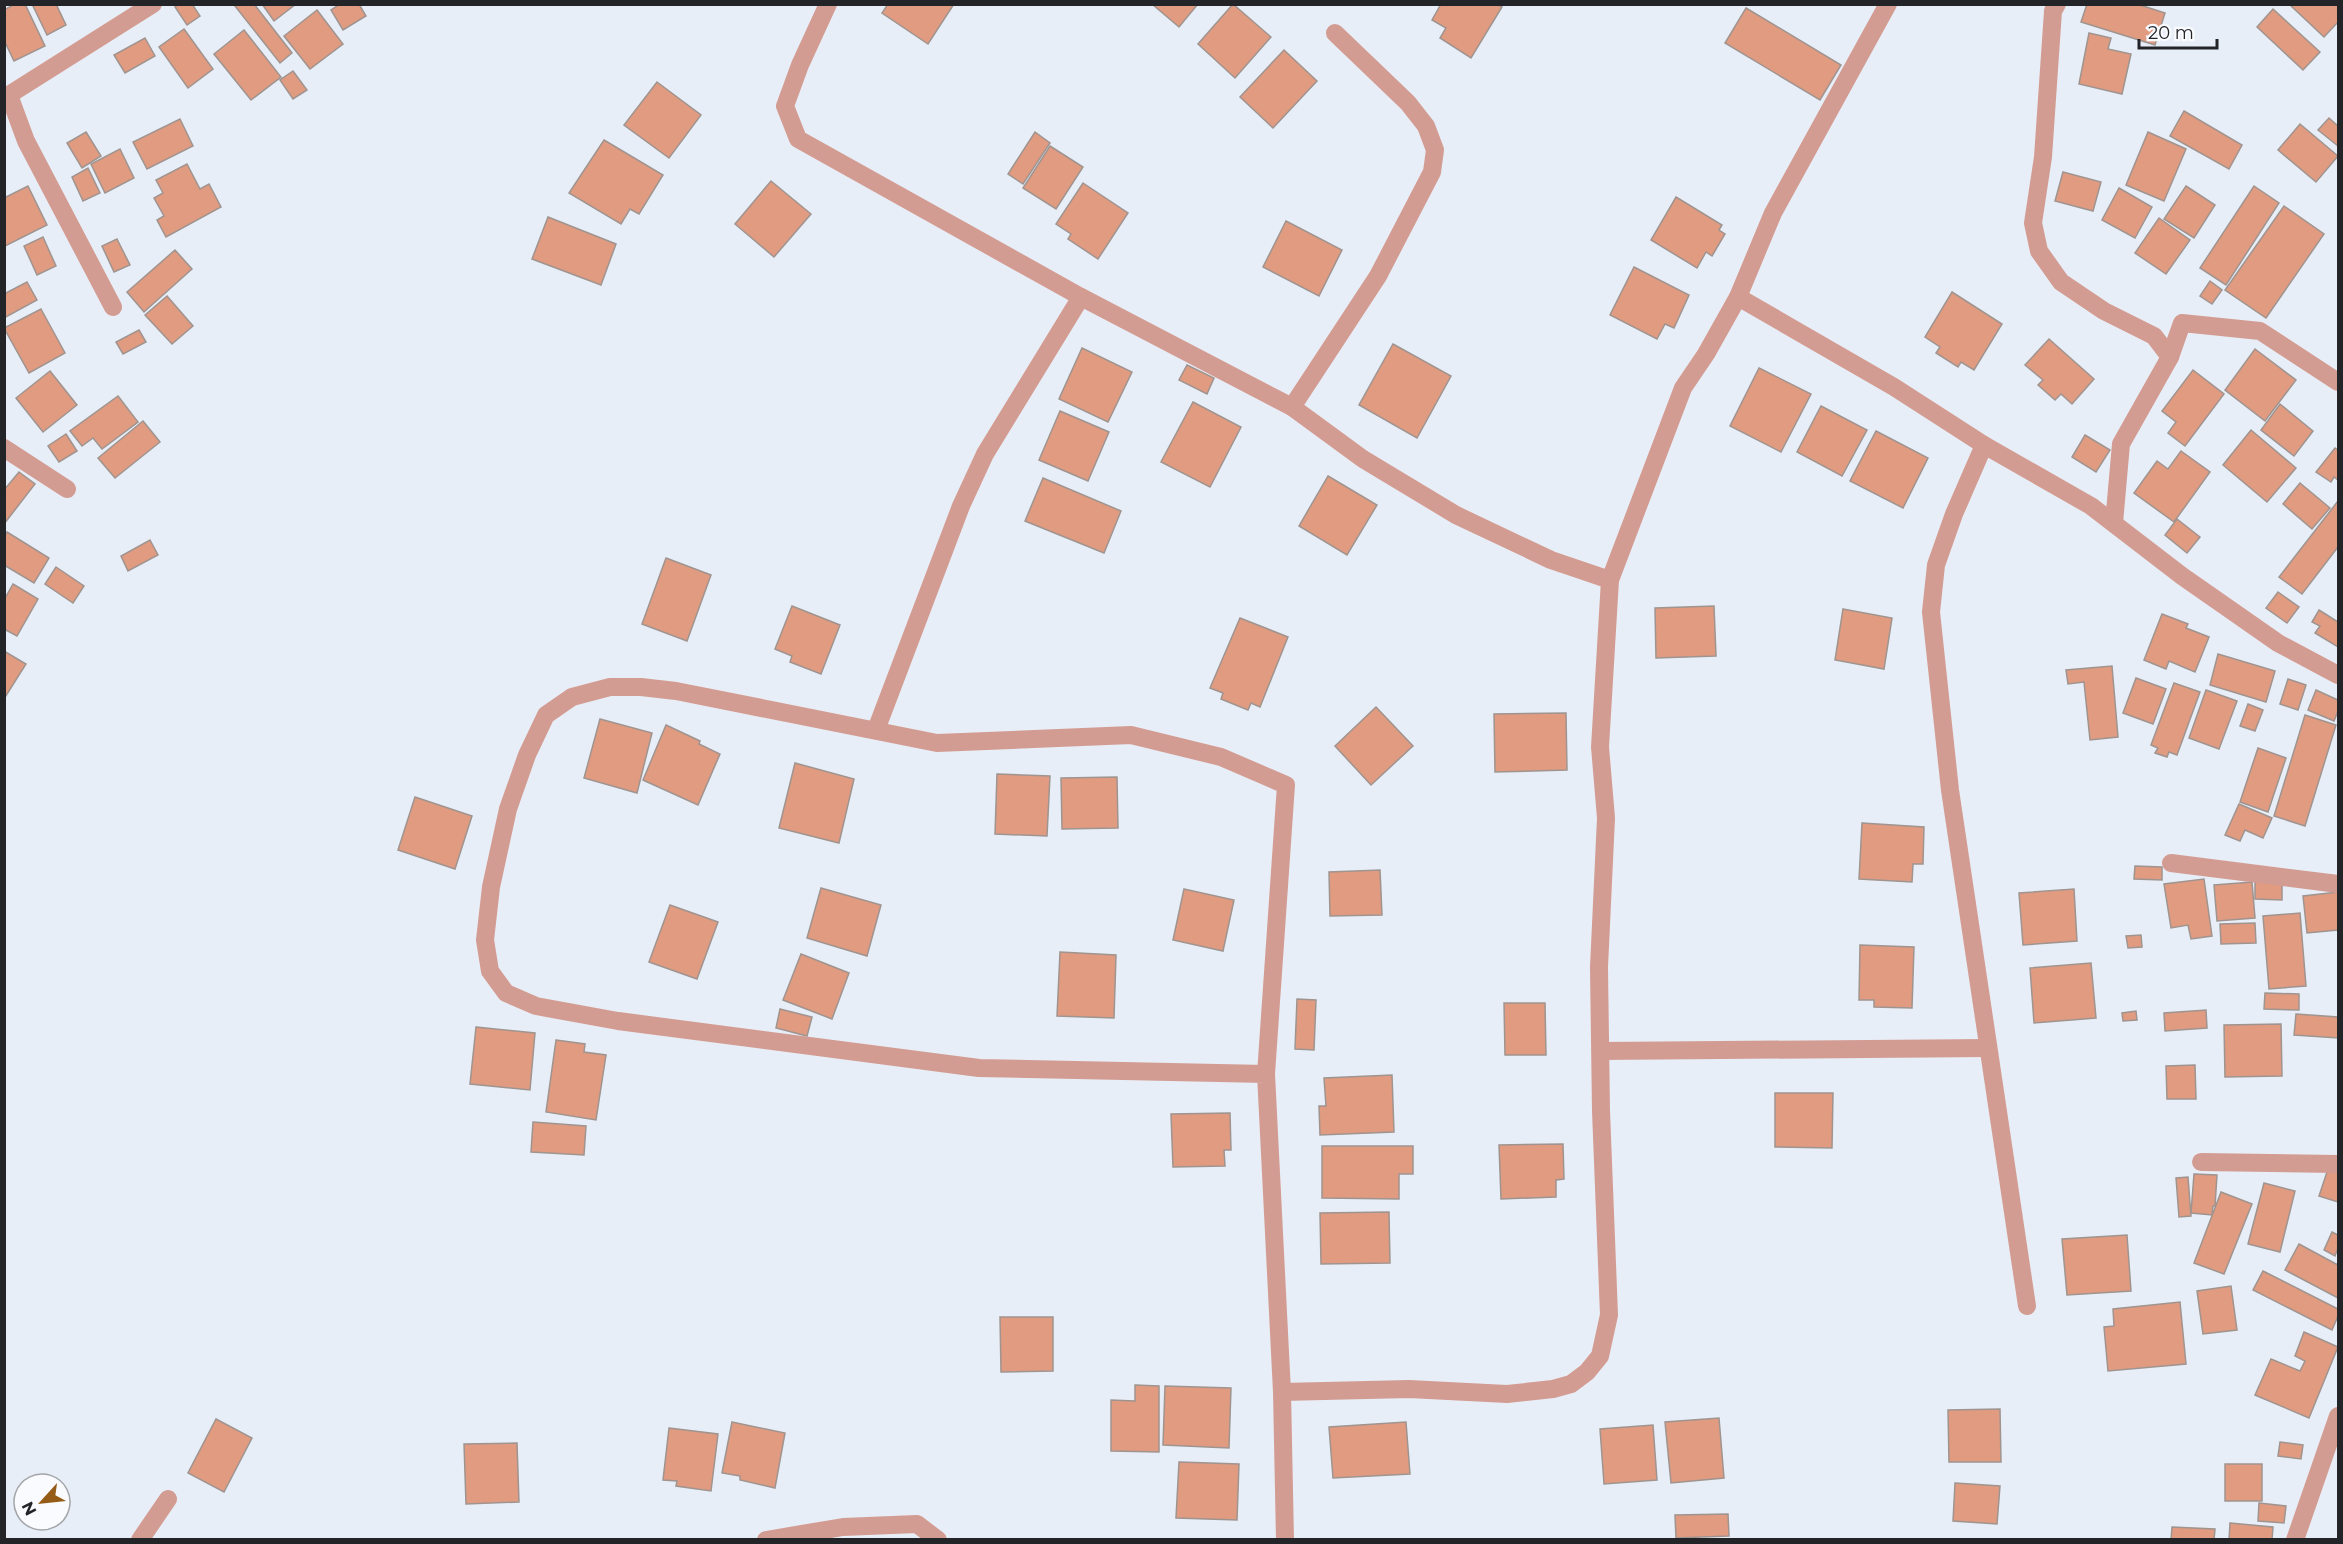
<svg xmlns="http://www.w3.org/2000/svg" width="2343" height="1544" font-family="Montserrat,sans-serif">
<rect width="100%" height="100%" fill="#e8eef7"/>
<g fill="#e09b80" stroke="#9f9490" stroke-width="1.5">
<polygon points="15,4 25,4 45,46 14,61 4,40 4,10"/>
<polygon points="32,4 56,4 66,25 47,35"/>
<polygon points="179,4 192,4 200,16 187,25 175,7"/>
<polygon points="237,4 254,4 292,53 280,63 235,6"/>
<polygon points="262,4 296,4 274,21"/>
<polygon points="340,4 359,4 366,16 343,30 331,10"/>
<polygon points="888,4 954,4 928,44 882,13"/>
<polygon points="1152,4 1198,4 1179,27"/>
<polygon points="1233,4 1271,37 1235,78 1198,44"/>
<polygon points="1441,4 1497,4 1502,7 1471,58 1440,38 1446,28 1432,20"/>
<polygon points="2087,4 2137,4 2165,13 2155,45 2081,22"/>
<polygon points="2338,4 2338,22 2324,37 2290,5"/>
<polygon points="1746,8 1841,65 1820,100 1725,43"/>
<polygon points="2273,9 2320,52 2303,70 2257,27"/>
<polygon points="317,10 343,44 310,69 284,36"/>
<polygon points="184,29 213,69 188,88 159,47"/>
<polygon points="244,30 281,77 251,100 214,54"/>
<polygon points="2089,33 2111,38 2108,49 2131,54 2122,94 2079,84"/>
<polygon points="145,38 155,56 125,73 114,55"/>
<polygon points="1284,50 1317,81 1273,128 1240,97"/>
<polygon points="293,71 307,90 293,99 280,80"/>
<polygon points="657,82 701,115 669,158 624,125"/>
<polygon points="2184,111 2242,145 2229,169 2170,136"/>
<polygon points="2329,118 2338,126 2338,146 2318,130"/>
<polygon points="180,119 193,146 147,169 133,142"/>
<polygon points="2300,124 2338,156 2316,182 2278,150"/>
<polygon points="86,132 101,156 82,168 67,143"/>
<polygon points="1035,132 1050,143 1023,184 1008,174"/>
<polygon points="2148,132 2186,149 2164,201 2126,185"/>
<polygon points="604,140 663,175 639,214 630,209 621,224 569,193"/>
<polygon points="1050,146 1083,167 1056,209 1023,188"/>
<polygon points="120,149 134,178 105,193 91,164"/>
<polygon points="187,164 200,189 209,184 221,207 166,237 157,220 164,216 154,198 163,193 156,180"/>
<polygon points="88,168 100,193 83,201 72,177"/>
<polygon points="2063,172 2101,182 2093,211 2055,201"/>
<polygon points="771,181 811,214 774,257 735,224"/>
<polygon points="1083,183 1128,213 1098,259 1068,239 1071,234 1056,224"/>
<polygon points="28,186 47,225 5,246 4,198"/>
<polygon points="2186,186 2215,205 2194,238 2164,219"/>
<polygon points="2254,186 2279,203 2226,285 2200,268"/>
<polygon points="2119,188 2152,207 2135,238 2102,220"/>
<polygon points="1676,197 1722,225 1719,230 1725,234 1712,256 1706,252 1697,268 1651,240"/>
<polygon points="2284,206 2324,234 2266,318 2225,290"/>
<polygon points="548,217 616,244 601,285 532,259"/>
<polygon points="2159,218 2190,240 2166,274 2135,253"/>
<polygon points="1286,221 1342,250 1319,296 1263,267"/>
<polygon points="43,237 56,266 37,275 24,246"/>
<polygon points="117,239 130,265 114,272 102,246"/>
<polygon points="175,250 192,269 144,312 127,292"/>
<polygon points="1634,267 1689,295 1674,328 1665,324 1657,339 1610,315"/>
<polygon points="2210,281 2222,290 2212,304 2200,296"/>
<polygon points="27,282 37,300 4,318 4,294"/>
<polygon points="1952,292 2002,324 1974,370 1961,362 1958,367 1936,353 1940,347 1925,337"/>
<polygon points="167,296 193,326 172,344 145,315"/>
<polygon points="41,309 65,353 29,373 4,328"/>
<polygon points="139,330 146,342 123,354 116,342"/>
<polygon points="2049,339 2094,379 2072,404 2061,394 2055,400 2038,385 2043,380 2025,365"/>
<polygon points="1393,344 1451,376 1417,438 1359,405"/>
<polygon points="1082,348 1132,372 1108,422 1059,399"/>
<polygon points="2255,349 2296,380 2265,421 2225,390"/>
<polygon points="1187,365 1214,378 1207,394 1179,380"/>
<polygon points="1759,368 1811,394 1781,452 1730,426"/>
<polygon points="2193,370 2224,394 2185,446 2168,433 2176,422 2162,411"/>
<polygon points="50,371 77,405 43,432 16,398"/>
<polygon points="118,396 138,422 102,449 93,438 82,446 70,431"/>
<polygon points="1193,402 1241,427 1210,487 1161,462"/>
<polygon points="2280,404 2313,431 2294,456 2261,430"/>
<polygon points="1821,406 1867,430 1842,476 1797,452"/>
<polygon points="1060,411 1109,432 1088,481 1039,460"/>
<polygon points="143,421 160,442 115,478 98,458"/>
<polygon points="2251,430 2296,468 2267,502 2223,465"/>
<polygon points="1876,431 1928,458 1903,508 1850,481"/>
<polygon points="66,434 77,451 59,462 48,446"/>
<polygon points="2085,435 2110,450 2096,472 2072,457"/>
<polygon points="2335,448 2338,450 2338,480 2334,477 2331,482 2316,472"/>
<polygon points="2181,451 2210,472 2174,522 2134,493 2157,461 2168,469"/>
<polygon points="19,472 35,484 4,524 4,490"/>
<polygon points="1328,476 1377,505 1347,555 1299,526"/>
<polygon points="1043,478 1121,511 1104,553 1025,521"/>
<polygon points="2300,483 2330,508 2312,529 2283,504"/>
<polygon points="2338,501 2338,547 2302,594 2279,577"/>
<polygon points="2177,519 2200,537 2187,553 2165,535"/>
<polygon points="7,532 49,558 34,583 4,565 4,537"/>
<polygon points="150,540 158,555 128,571 121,556"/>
<polygon points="666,558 711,575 687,641 642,624"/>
<polygon points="56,567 84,586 73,603 45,584"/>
<polygon points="13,584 38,599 17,636 4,629 4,600"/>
<polygon points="2278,592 2299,607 2287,623 2266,608"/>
<polygon points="792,606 840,625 821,674 790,662 792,656 775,649"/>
<polygon points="1714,606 1716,656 1656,658 1655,608"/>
<polygon points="1843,609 1892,618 1884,669 1835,660"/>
<polygon points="2319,610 2338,622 2338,647 2315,633 2320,626 2312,622"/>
<polygon points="2162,614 2188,624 2186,628 2209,637 2195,672 2169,661 2166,669 2144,660"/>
<polygon points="1240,618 1288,637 1260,707 1251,703 1248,710 1221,699 1223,693 1210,688"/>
<polygon points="4,651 26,664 4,699"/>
<polygon points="2218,654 2275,671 2266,702 2210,685"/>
<polygon points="2112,666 2118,737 2090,740 2084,682 2068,684 2066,670"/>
<polygon points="2136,678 2166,689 2153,724 2123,713"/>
<polygon points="2288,679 2306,685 2298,710 2280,704"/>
<polygon points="2174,683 2200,692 2177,755 2169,752 2167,757 2155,753 2158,748 2151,745"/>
<polygon points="2206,690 2237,701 2219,749 2189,738"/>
<polygon points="2316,690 2338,700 2338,711 2334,721 2308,710"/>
<polygon points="2248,704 2263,710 2255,731 2240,726"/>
<polygon points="1376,707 1413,746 1371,785 1335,746"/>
<polygon points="1566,713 1567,770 1495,772 1494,714"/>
<polygon points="2305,715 2336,725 2305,826 2274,816"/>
<polygon points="600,719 652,733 637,793 584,778"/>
<polygon points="666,725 700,741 699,744 720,754 698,805 643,780"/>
<polygon points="2258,748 2286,758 2268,812 2240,802"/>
<polygon points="795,763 854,779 839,843 779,828"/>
<polygon points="997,774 1050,776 1047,836 995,834"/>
<polygon points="1117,777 1118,828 1062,829 1061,778"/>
<polygon points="415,797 472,816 455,869 398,850"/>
<polygon points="2239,804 2272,818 2263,838 2245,830 2240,841 2225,835"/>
<polygon points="1862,823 1924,827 1923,864 1913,864 1912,882 1859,879"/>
<polygon points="2135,866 2162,867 2162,880 2134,879"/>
<polygon points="1380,870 1382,915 1330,916 1329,872"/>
<polygon points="2204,879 2212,936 2191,939 2188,925 2171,928 2164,884"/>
<polygon points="2255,880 2282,881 2282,900 2255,899"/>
<polygon points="2252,882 2255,918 2217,921 2214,885"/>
<polygon points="821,888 881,905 867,956 807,938"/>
<polygon points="1184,889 1234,900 1223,951 1173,940"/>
<polygon points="2074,889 2077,941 2023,945 2019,893"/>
<polygon points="2338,892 2338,930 2307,933 2303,896"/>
<polygon points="670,905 718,922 697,979 649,962"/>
<polygon points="2300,913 2306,986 2269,989 2263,916"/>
<polygon points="2255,923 2256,943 2221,944 2220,924"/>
<polygon points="2141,935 2142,947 2128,948 2126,936"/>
<polygon points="1860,945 1914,947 1912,1008 1874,1007 1874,1000 1859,1000"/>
<polygon points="1060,952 1116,955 1114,1018 1057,1016"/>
<polygon points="801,954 849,973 832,1019 783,1000"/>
<polygon points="2091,963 2096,1018 2034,1023 2030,968"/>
<polygon points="2265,993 2299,994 2299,1010 2264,1009"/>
<polygon points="1297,999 1316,1000 1314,1050 1295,1049"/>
<polygon points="1504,1003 1545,1003 1546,1055 1505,1055"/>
<polygon points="780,1009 812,1017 807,1036 776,1028"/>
<polygon points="2206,1010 2207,1028 2165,1031 2164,1013"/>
<polygon points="2136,1011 2137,1020 2123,1021 2122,1013"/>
<polygon points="2296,1014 2338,1017 2338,1038 2294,1035"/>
<polygon points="2281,1024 2282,1076 2225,1077 2224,1025"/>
<polygon points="476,1027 535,1033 530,1090 470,1084"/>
<polygon points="556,1040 585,1044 584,1052 606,1055 596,1120 546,1112"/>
<polygon points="2195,1065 2196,1099 2167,1099 2166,1066"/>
<polygon points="1392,1075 1394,1132 1320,1135 1319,1106 1326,1106 1324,1078"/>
<polygon points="1775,1093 1833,1093 1832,1148 1775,1147"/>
<polygon points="1230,1113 1231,1150 1224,1150 1225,1166 1173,1167 1171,1114"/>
<polygon points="533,1122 586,1126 584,1155 531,1152"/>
<polygon points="1563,1144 1564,1179 1556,1180 1556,1197 1501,1199 1499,1145"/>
<polygon points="1322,1146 1413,1146 1413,1174 1399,1174 1399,1199 1322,1198"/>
<polygon points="2328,1169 2338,1173 2338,1202 2319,1196"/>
<polygon points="2194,1174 2217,1175 2215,1206 2213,1206 2212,1215 2191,1213"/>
<polygon points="2188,1177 2191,1216 2179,1217 2176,1178"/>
<polygon points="2264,1183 2295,1191 2280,1252 2248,1244"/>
<polygon points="2221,1192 2252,1204 2224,1274 2194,1263"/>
<polygon points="1389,1212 1390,1263 1321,1264 1320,1213"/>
<polygon points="2332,1232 2338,1235 2338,1248 2335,1256 2324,1250"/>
<polygon points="2127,1235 2131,1291 2067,1295 2062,1239"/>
<polygon points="2299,1244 2338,1265 2338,1298 2285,1270"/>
<polygon points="2263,1271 2338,1309 2338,1316 2332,1330 2253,1290"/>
<polygon points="2231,1286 2237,1330 2203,1334 2197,1291"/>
<polygon points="2180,1302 2186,1364 2108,1371 2104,1327 2114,1326 2113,1309"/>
<polygon points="1000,1317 1053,1317 1053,1371 1001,1372"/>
<polygon points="2304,1332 2338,1347 2309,1418 2255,1395 2271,1359 2300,1371 2305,1361 2295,1356"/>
<polygon points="1135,1385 1159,1386 1159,1452 1111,1451 1111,1400 1135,1401"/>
<polygon points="1165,1386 1231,1388 1229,1448 1163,1445"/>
<polygon points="2000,1409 2001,1462 1949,1462 1948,1410"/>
<polygon points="1719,1418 1724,1478 1671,1483 1665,1422"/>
<polygon points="216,1419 252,1438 224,1492 188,1473"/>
<polygon points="732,1422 785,1433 775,1488 740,1480 740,1476 722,1473"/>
<polygon points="1406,1422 1410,1474 1333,1478 1329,1427"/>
<polygon points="1653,1425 1657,1480 1604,1484 1600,1429"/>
<polygon points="669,1428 718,1434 711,1491 676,1486 677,1481 663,1480"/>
<polygon points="2280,1442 2303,1445 2301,1459 2278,1456"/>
<polygon points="517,1443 519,1502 466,1504 464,1444"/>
<polygon points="1179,1462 1239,1464 1237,1520 1176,1518"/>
<rect x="2225" y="1464" width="37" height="37"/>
<polygon points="1955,1483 2000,1486 1997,1524 1953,1521"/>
<polygon points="2259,1503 2286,1506 2284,1523 2258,1521"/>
<polygon points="1728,1514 1729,1536 1676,1538 1675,1515"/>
<polygon points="2230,1523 2273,1527 2272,1540 2229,1540"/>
<polygon points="2172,1527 2215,1529 2214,1540 2171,1540"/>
</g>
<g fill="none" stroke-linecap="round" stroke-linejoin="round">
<g stroke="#d39c92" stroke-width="18">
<polyline points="828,4 800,65 785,106 798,139 1081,297 1292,407 1363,459 1456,515 1551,560 1610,580"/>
<polyline points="2057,4 2053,11 2043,157 2033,223 2039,251 2061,282 2104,311 2154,336 2170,357 2121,444 2114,523"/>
<polyline points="9,95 26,141 113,307"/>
<polyline points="4,98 153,4"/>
<polyline points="1738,297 1894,387 1984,445 2091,506 2182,576 2278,643 2338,675"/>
<polyline points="2170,357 2182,323 2260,331 2338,382"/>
<polyline points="1292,407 1378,276 1432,172 1435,150 1426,126 1408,103 1335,33"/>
<polyline points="1984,445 1954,514 1936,565 1931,612 1950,790 2027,1306"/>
<polyline points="4,448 67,489"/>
<polyline points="876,730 961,506 985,454 1081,297"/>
<polyline points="2171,863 2338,884"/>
<polyline points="1601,1051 1988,1048"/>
<polyline points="1266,1074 979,1068 618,1021 536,1006 506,993 490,971 485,940 491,887 508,809 527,755 546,715 572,697 610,687 641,687 676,691 937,743 1131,735 1221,757 1286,785 1266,1074 1282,1392 1285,1540"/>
<polyline points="2201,1162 2338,1164"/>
<polyline points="1282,1392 1409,1389 1507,1394 1553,1389 1571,1384 1587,1372 1600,1356 1609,1315 1601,1111 1599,967 1606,818 1600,747 1610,580 1683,388 1706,354 1738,297 1773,213 1888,4"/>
<polyline points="140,1540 168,1499"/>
<polyline points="766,1540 843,1527 917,1524 938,1540"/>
<polyline points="2295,1540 2338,1416"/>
</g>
</g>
<rect width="2343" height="1544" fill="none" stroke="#222428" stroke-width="12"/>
<g transform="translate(42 1502) rotate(243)"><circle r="28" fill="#f9fbff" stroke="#a3a5a9" stroke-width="1.5"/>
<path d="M0-4.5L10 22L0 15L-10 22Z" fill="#945c16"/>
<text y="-9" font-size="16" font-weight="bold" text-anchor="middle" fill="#222428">N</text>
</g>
<path d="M2139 39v9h78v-9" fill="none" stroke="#222428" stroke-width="3"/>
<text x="2148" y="39" font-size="18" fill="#222428" stroke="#f9fbff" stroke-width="4.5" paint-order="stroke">20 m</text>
</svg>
